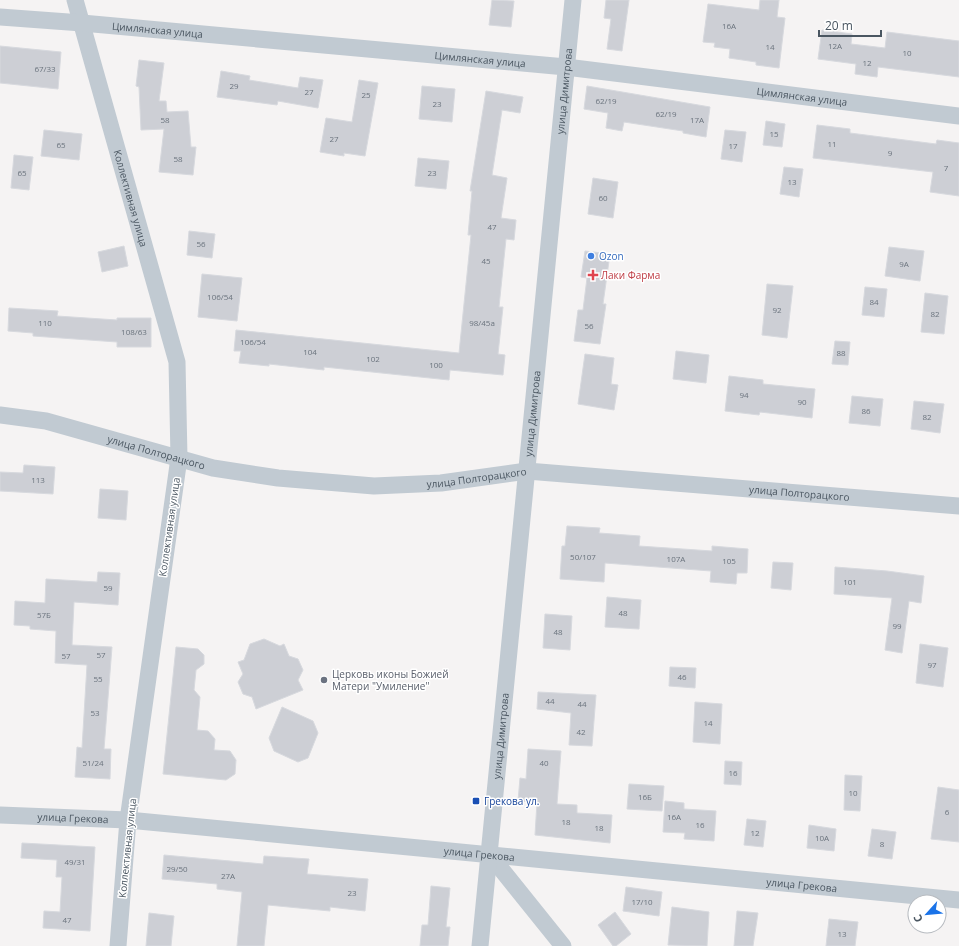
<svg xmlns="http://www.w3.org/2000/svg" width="959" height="946" font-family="'Open Sans',sans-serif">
<rect width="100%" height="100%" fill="#f5f3f3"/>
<g fill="#cdcfd5" stroke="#d7d9de">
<polygon points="492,0 514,1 511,27 489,25"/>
<polygon points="606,0 629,0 622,51 607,49 611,19 604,18"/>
<polygon points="760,0 779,0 777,17 785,18 779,68 756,65 756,62 729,58 730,49 714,47 715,43 703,42 708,4 759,10"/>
<polygon points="822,30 852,34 851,44 885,48 887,32 959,41 959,77 878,67 877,77 855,74 856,64 818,59"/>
<polygon points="0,46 61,52 58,89 0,83"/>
<polygon points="139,60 164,63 159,101 166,101 167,112 188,111 191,147 196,147 193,175 159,172 164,129 141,130 139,87 136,86"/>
<polygon points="221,71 250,76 249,80 298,88 300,77 323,80 318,108 278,101 277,105 217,97"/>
<polygon points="359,80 378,83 365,156 344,153 344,156 320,152 326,118 352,122"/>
<polygon points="422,86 455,89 452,122 419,119"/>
<polygon points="587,86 710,107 706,137 683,133 683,131 624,122 622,131 606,128 608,113 584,109"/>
<polygon points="486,91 523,97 520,113 502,110 492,175 507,178 501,218 516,220 514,240 506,239 499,307 503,307 498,354 505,355 503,375 450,370 449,380 324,367 324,370 269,364 269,366 239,363 241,351 234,351 236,330 459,353 471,235 468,235 472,191 470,191"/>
<polygon points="766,121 785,124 782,147 763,145"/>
<polygon points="817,125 850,129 850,133 936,144 937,140 959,143 959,196 930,192 933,172 813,158"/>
<polygon points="44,130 82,134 79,160 41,156"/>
<polygon points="725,130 746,132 742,162 721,159"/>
<polygon points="14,155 33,157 29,190 11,188"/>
<polygon points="418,158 449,161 446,189 415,186"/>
<polygon points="784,167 803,169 799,197 780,194"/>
<polygon points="593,178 618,182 613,218 588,214"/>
<polygon points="189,231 215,234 212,258 187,255"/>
<polygon points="124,246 128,266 102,272 98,252"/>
<polygon points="889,247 924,251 920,281 885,276"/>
<polygon points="585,251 610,254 603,304 606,304 600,344 574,341 578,310 583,310 587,278 581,277"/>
<polygon points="202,274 242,278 237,321 198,317"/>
<polygon points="767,284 793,286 787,338 762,335"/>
<polygon points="865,287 887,289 884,317 862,315"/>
<polygon points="925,293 948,296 944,334 921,332"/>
<polygon points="9,308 58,311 57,316 117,320 117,318 151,318 151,347 117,347 117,342 33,336 33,333 8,331"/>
<polygon points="835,341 850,342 848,365 832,364"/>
<polygon points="676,351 709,355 706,383 673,379"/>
<polygon points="585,354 614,358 611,384 618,385 614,410 578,404"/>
<polygon points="729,376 763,380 763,384 815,389 812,418 760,412 759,415 725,411"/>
<polygon points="852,396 883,399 880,426 849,423"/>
<polygon points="914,401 944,404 940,433 911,429"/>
<polygon points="24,465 55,467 53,494 0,491 0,472 23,473"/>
<polygon points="100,489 128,491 126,520 98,518"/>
<polygon points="567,526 600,528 599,533 640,536 639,546 712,551 712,546 748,549 747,573 737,573 736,584 710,582 711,571 605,563 604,582 560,579 562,546 565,546"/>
<polygon points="773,562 793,563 791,590 771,588"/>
<polygon points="835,567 887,571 924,576 921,603 909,601 902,653 885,650 892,598 834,594"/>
<polygon points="98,572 120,573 118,605 74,602 72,645 112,647 104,749 111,749 110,779 75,777 77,747 82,748 87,665 55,663 56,631 30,629 30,626 14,625 15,601 45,603 46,579 97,582"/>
<polygon points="607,597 641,600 639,629 605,627"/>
<polygon points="545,614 572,616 570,650 543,648"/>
<polygon points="264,639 280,646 284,644 289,656 298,659 303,670 298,680 303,690 256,709 252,697 243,694 238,682 243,674 238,662 244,660 250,644"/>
<polygon points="920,644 948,648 943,687 916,683"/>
<polygon points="176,647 198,649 204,655 204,664 196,670 194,690 200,697 197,730 208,731 215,739 214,750 230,751 236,760 235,774 226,780 163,774"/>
<polygon points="670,667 696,668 695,688 669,686"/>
<polygon points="538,692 596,695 592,746 569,745 571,713 537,709"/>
<polygon points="695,702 722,704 720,744 693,742"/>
<polygon points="282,707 313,721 318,733 308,758 298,762 274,751 269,738"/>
<polygon points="528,749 561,751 557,804 577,805 577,813 612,815 610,843 535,835 537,802 518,801 520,778 526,779"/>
<polygon points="725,761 742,762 741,785 724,784"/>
<polygon points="845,775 862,776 860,811 844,810"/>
<polygon points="629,784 664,786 662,811 627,809"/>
<polygon points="938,787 959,790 959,842 931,839"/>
<polygon points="665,801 684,803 684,809 716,811 714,841 684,839 685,833 663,832"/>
<polygon points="747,819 766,821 763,847 744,845"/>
<polygon points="809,825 836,829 834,851 807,848"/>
<polygon points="872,829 896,832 892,859 868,856"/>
<polygon points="22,843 95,847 90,931 43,928 44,911 60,912 62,877 56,877 57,860 21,858"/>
<polygon points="164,855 263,864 264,856 309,859 307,874 368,879 365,911 330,907 330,911 268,905 264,946 237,946 242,892 217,889 217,884 162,879"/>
<polygon points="431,886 450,888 446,927 450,927 448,946 420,946 422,925 428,925"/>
<polygon points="626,887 662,892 659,916 623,911"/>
<polygon points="672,907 709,912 707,946 668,945"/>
<polygon points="737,911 758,913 753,946 734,946"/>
<polygon points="615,912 631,934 616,946 613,946 598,925"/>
<polygon points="149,913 174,916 171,946 146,946"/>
<polygon points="829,919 858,922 855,946 826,946"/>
</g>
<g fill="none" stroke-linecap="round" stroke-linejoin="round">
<g stroke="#c1cad2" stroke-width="17">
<path id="s1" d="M75 0 177 362 179 458 128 820 118 946"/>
<path id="s2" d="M0 17 82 23 566 67 959 116"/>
<path id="s3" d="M0 415 46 421 213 468 278 478 374 486 441 483 527 471 959 506"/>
<path id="s4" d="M0 815 128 820 959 900"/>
<polyline points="489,854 563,946"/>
<path id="s5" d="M480 946 573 0"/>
</g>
</g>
<circle fill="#3f7fe0" stroke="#fff" stroke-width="1.5" cx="591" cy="256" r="4"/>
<path fill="#e0444e" stroke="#fff" stroke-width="1.5" d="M591 269h4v4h4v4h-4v4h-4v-4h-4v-4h4z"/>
<circle fill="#6b7280" stroke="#fff" stroke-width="1.5" cx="324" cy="680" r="4"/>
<rect fill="#1a4fb4" stroke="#fff" stroke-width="1.5" x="472" y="797" width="8" height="8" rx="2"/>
<g text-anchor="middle" stroke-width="3" stroke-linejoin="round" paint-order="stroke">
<g font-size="8" fill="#6b747e">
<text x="729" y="29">16А</text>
<text x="835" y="49">12А</text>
<text x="770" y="50">14</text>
<text x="907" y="56">10</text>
<text x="867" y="66">12</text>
<text x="45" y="72">67/33</text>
<text x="234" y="89">29</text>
<text x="309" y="95">27</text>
<text x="366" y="98">25</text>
<text x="606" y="104">62/19</text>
<text x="437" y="107">23</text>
<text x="666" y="117">62/19</text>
<text x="165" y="123">58</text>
<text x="697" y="123">17А</text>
<text x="774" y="137">15</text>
<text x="334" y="142">27</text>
<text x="832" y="147">11</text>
<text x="61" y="148">65</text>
<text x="733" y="149">17</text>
<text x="890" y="156">9</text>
<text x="178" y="162">58</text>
<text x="946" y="171">7</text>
<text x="22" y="176">65</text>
<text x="432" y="176">23</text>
<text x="792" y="185">13</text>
<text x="603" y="201">60</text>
<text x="492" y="230">47</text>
<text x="201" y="247">56</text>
<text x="486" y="264">45</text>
<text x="904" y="267">9А</text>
<text x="220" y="300">106/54</text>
<text x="874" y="305">84</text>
<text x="777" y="313">92</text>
<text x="935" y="317">82</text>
<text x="45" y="326">110</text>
<text x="482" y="326">98/45а</text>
<text x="589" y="329">56</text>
<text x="134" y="335">108/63</text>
<text x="253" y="345">106/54</text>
<text x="310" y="355">104</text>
<text x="841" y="356">88</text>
<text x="373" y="362">102</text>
<text x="436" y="368">100</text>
<text x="744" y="398">94</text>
<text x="802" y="405">90</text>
<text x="866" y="414">86</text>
<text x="927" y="420">82</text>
<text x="38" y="483">113</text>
<text x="583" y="560">50/107</text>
<text x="676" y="562">107А</text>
<text x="729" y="564">105</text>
<text x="850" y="585">101</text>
<text x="108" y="591">59</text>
<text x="623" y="616">48</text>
<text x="44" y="618">57Б</text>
<text x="897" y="629">99</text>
<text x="558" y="635">48</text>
<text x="101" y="658">57</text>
<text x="66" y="659">57</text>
<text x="932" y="668">97</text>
<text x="682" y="680">46</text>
<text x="98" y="682">55</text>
<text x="550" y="704">44</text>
<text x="582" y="707">44</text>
<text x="95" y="716">53</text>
<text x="708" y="726">14</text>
<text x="581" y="735">42</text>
<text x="93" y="766">51/24</text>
<text x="544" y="766">40</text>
<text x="733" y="776">16</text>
<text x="853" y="796">10</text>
<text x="645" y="800">16Б</text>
<text x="947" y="815">6</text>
<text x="674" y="820">16А</text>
<text x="566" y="825">18</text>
<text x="700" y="828">16</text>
<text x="599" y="831">18</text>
<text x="755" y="836">12</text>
<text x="822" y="841">10А</text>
<text x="882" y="847">8</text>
<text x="75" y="865">49/31</text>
<text x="177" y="872">29/50</text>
<text x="228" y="879">27А</text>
<text x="352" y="896">23</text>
<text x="642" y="905">17/10</text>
<text x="67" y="923">47</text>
<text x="842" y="937">13</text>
</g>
<g font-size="10" fill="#4a5661" stroke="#fff">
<text dy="4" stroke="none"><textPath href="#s2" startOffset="158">Цимлянская улица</textPath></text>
<text dy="4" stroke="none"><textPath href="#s2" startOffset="482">Цимлянская улица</textPath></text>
<text dy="4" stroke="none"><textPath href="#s5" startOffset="859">улица Димитрова</textPath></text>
<text dy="4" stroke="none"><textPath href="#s2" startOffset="806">Цимлянская улица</textPath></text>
<text dy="4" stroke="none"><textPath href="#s1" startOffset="206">Коллективная улица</textPath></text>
<text dy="4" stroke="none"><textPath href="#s5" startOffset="535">улица Димитрова</textPath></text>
<text dy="4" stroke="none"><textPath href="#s3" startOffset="161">улица Полторацкого</textPath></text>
<text dy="4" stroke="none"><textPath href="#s3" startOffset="485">улица Полторацкого</textPath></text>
<text dy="4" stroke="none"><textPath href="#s3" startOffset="809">улица Полторацкого</textPath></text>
<text transform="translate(169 527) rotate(-82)" y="4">Коллективная улица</text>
<text dy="4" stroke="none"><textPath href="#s5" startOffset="211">улица Димитрова</textPath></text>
<text dy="4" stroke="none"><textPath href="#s4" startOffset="73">улица Грекова</textPath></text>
<text transform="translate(127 848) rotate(-84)" y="4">Коллективная улица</text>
<text dy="4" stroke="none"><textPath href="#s4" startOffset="481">улица Грекова</textPath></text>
<text dy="4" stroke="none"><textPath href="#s4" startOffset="805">улица Грекова</textPath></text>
</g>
<g font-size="10" fill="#366cbe" stroke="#fff" text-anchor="start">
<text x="599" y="260">Ozon</text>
</g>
<g font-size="10" fill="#be3a42" stroke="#fff" text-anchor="start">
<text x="601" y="279">Лаки Фарма</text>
</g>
<g font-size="10" fill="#5b616d" stroke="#fff" text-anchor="start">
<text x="332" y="678">Церковь иконы Божией<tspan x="332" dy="12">Матери "Умиление"</tspan></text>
</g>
<g font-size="10" fill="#164399" stroke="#fff" text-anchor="start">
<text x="484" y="805">Грекова ул.</text>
</g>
</g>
<g transform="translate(927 914) rotate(243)"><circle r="19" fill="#ffffff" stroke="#b7bbc0"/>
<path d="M0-3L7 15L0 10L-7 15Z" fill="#1a73e8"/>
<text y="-6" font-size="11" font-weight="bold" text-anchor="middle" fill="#4a5661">С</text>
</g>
<path d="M819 30v6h62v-6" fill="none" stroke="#4a5661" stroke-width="2"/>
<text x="825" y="30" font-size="12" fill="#4a5661" stroke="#ffffff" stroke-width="3" paint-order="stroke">20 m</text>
</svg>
